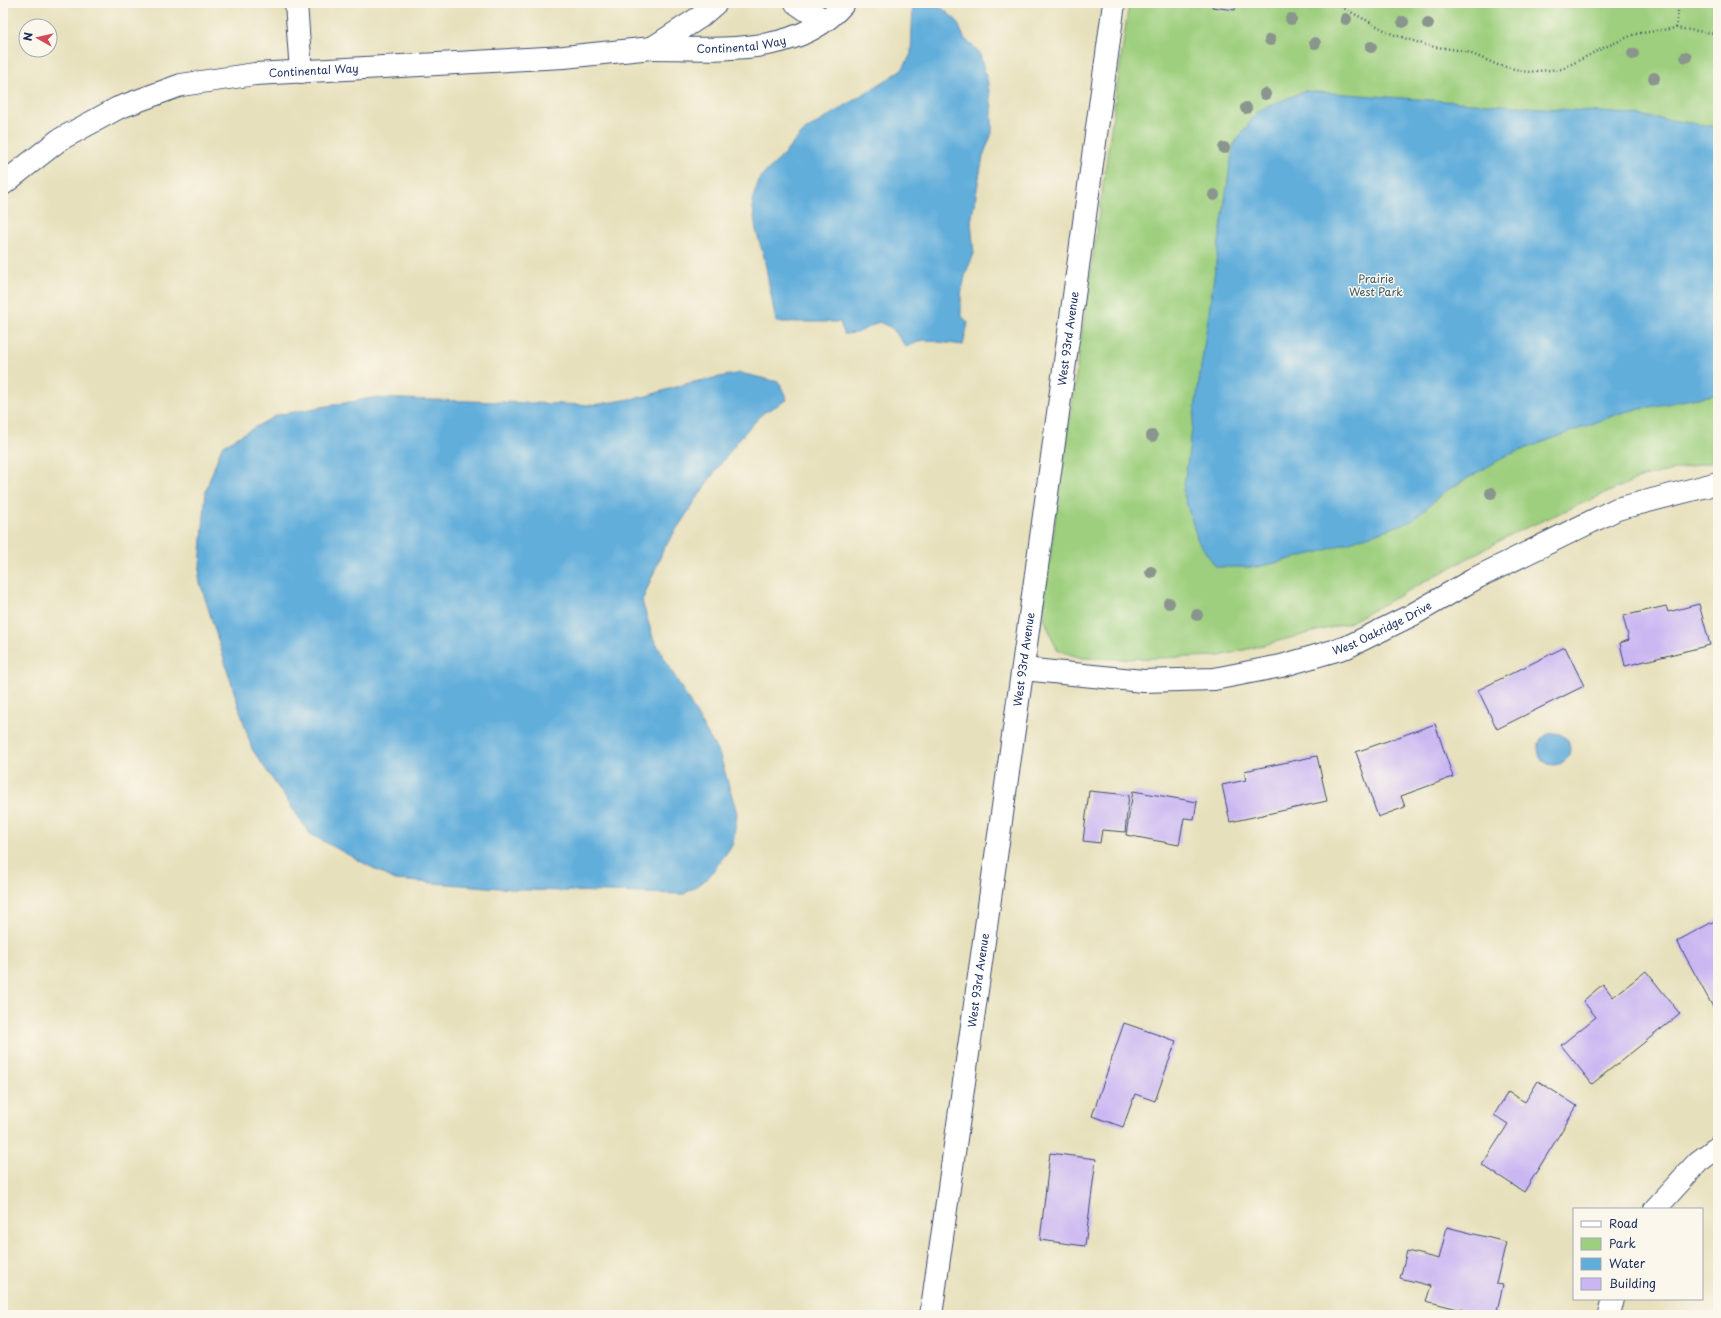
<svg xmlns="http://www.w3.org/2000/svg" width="1721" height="1318" font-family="'Playpen Sans',sans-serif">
<rect width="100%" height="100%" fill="#fbf7ec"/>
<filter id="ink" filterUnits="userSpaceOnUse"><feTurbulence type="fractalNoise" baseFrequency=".025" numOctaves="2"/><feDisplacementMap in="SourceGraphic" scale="8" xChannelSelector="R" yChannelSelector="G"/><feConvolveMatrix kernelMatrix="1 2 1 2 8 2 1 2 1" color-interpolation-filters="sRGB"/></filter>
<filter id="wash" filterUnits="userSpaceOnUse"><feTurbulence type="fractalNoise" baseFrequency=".012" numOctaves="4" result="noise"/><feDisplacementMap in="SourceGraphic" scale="16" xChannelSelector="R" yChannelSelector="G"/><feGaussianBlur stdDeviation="0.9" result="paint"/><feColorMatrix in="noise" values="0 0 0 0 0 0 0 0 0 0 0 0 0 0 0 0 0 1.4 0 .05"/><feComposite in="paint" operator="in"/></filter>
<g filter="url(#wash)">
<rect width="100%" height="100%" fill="#e7e0bc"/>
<polygon fill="#9ecf7e" stroke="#5c7f6e" points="1129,3 1718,3 1718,460 1643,477 1514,533 1349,623 1220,656 1122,659 1082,658 1057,650 1042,613"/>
<g fill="#62aedb" stroke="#3e6e9c">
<polygon points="913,3 936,3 957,21 964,38 979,52 987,79 992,108 992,133 983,156 971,222 974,254 966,272 961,295 961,315 968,323 963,345 923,340 906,347 892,328 879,322 857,333 844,334 840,322 776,322 764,257 756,230 752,201 760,177 779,160 803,132 902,70 911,54"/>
<polygon points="1304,91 1628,114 1718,127 1718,394 1624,412 1508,455 1444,492 1412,521 1323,551 1258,567 1216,567 1198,541 1183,492 1233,145 1258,111"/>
<polygon points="740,373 779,382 787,400 763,413 738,440 709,480 664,548 642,601 653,638 720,756 737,813 733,844 707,879 684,894 526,890 395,880 310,834 252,749 199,579 206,490 222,446 277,415 372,398 593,405 643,397 689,383"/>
<circle cx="1554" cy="749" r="16"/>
</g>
<g id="blocks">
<g fill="#cab7f2">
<polygon points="1213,3 1236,3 1235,10 1212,7"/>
<polygon points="1699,604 1710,645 1625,666 1620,643 1629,640 1623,616 1666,606 1668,612"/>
<polygon points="1565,647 1584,686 1497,729 1478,690"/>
<polygon points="1435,724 1453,777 1401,796 1405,807 1378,817 1356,752"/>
<polygon points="1317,756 1327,801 1230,822 1222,785 1246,780 1244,771"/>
<polygon points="1089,791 1129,795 1125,832 1102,830 1100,843 1083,841"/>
<polygon points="1133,791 1197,802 1194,819 1184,818 1179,845 1126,835"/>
<polygon points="1718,919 1718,1007 1714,1009 1677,941"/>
<polygon points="1646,971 1680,1014 1592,1084 1561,1045 1596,1017 1583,1001 1603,984 1613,997"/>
<polygon points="1124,1023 1176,1041 1155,1101 1135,1094 1123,1127 1092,1116"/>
<polygon points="1538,1081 1577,1106 1524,1192 1482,1165 1508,1124 1494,1115 1508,1092 1525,1102"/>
<polygon points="1050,1153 1096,1159 1085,1246 1040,1240"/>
<polygon points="1447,1227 1506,1242 1496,1284 1503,1285 1496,1315 1482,1315 1426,1301 1431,1286 1400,1278 1407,1251 1439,1259"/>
</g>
</g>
</g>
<g filter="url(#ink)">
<use href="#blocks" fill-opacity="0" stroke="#3a4a6c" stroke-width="1"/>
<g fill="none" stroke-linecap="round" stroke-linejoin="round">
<g stroke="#3a4a6c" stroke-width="24">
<g id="minor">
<polyline points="296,3 301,72"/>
<path id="s1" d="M716 3 700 17 652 48C716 48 798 58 844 3"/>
<polyline points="796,3 806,10 825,20"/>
<path id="s2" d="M3 184 59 140 118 108 181 85 255 74 564 57 652 48"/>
<path id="s3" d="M1023 669 1143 681 1214 679 1281 666 1347 647 1412 615 1478 577 1617 509 1718 483"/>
<polyline points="1655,1209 1698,1162 1718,1147"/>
<polyline points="1609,1315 1613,1299"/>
</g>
</g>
<g stroke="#3a4a6c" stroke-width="24">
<g id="tertiary">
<path id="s4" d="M931 1315 1036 574 1114 3"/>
</g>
</g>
<g stroke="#3a4a6c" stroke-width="2.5" stroke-dasharray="1 3" stroke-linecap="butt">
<polyline points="1334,3 1392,34 1429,46 1465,51 1498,65 1527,72 1562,69 1603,48 1635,34 1676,28 1718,34"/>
<polyline points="1676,28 1679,3"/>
</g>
<use href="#minor" stroke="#fff" stroke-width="22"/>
<use href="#tertiary" stroke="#fff" stroke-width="22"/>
</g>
<g fill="#89958d">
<circle cx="1291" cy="19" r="6"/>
<circle cx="1346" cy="19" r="6"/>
<circle cx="1403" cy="22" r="6"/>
<circle cx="1428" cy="24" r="6"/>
<circle cx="1270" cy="40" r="6"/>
<circle cx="1315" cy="43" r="6"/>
<circle cx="1371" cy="47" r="6"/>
<circle cx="1633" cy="54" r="6"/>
<circle cx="1686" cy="57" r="6"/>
<circle cx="1654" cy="78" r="6"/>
<circle cx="1265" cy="94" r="6"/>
<circle cx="1246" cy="108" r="6"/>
<circle cx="1224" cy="148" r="6"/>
<circle cx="1214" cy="195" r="6"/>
<circle cx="1152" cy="436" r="6"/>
<circle cx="1491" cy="493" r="6"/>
<circle cx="1151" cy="572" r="6"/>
<circle cx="1169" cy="603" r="6"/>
<circle cx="1197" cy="615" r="6"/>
</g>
</g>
<g text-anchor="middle" stroke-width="3" stroke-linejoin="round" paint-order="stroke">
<g font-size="11" fill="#1b2f5e" stroke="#fbf7ec">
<text dy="4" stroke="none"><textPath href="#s1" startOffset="168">Continental Way</textPath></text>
<text dy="4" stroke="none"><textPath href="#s2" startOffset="339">Continental Way</textPath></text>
<text dy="4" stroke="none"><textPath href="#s4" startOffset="986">West 93rd Avenue</textPath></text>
<text dy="4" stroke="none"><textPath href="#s3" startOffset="368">West Oakridge Drive</textPath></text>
<text dy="4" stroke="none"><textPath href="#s4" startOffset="662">West 93rd Avenue</textPath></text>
<text dy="4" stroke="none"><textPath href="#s4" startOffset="338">West 93rd Avenue</textPath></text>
</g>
<g font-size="11" fill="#3c5766" stroke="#fbf7ec">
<text x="1376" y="283">Prairie<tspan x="1376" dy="13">West Park</tspan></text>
</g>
</g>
<rect width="1721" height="1318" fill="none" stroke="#fbf7ec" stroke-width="16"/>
<rect x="1573" y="1208" width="130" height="92" fill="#fbf7ec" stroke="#a1a7b3"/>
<rect x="1581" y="1221" width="20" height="6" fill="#ffffff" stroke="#a1a7b3"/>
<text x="1609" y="1228" font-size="12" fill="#1b2f5e">Road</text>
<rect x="1581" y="1238" width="20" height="12" fill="#9ecf7e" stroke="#a1a7b3"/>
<text x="1609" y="1248" font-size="12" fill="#1b2f5e">Park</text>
<rect x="1581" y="1258" width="20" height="12" fill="#62aedb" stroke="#a1a7b3"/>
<text x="1609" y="1268" font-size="12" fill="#1b2f5e">Water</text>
<rect x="1581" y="1278" width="20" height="12" fill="#cab7f2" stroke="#a1a7b3"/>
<text x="1609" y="1288" font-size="12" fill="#1b2f5e">Building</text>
<g transform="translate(38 38) rotate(278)"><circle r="19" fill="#fbf7ec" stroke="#a1a7b3"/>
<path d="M0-3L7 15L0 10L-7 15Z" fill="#d1495b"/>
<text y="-6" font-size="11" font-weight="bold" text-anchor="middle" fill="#1b2f5e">N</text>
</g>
</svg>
